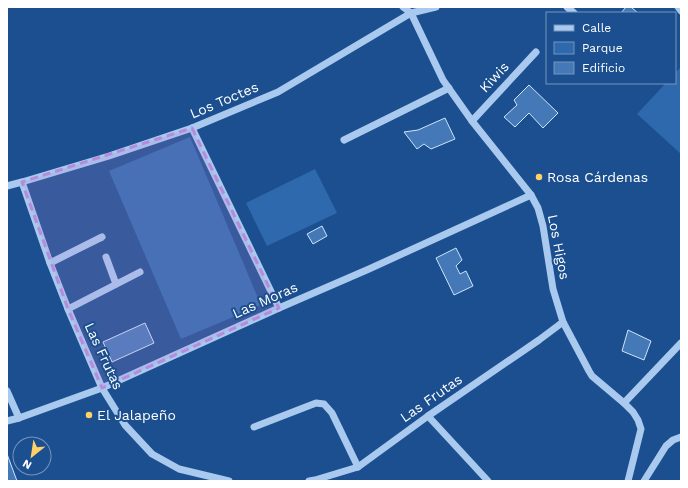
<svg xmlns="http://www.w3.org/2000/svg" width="688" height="488" font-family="'Work Sans',sans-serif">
<rect width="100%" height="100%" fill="#1b4f8f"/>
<g fill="#2e69ad">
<polygon points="681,67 681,154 637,114 666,83 675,83 675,73"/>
<polygon points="190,137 261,305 181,339 109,171"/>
<polygon points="315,169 337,213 267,246 246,203"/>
</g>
<g fill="#4478b7" stroke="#cfe3fa">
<polygon points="626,7 631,7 638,13 621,13"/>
<polygon points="529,85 558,113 543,128 529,113 515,127 504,117 517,105 514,100"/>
<polygon points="445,118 455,139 431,149 424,144 417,149 404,132 418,130"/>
<polygon points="322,226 327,236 313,244 307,234"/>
<polygon points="456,248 462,260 456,266 460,274 466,271 473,286 454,295 436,258"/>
<polygon points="145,323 154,343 112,362 103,342"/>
<polygon points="628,330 651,341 644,360 622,351"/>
<polygon points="7,454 17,481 7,481"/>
</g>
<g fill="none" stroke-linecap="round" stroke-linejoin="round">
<g stroke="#a9c9ee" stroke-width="7">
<polyline points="403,7 411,13 443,80 472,121 531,195 538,208 543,226 553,289 563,322 589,371 592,376 624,403 633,412 638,420 641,429 628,481"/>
<polyline points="567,7 574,13"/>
<polyline points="678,7 681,11"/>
<polyline points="472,121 536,52"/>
<polyline points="192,128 279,308"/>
<polyline points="344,140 449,88"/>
<polyline points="22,182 50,263 68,309 102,388 125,425 152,454 179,469 229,481"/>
<polyline points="7,186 22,182 109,156 192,128 278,92 411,13 436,7"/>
<polyline points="106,257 116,284"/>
<polyline points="50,263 102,237"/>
<polyline points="68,309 140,272"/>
<polyline points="7,391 19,418"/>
<polyline points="624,403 681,343"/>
<polyline points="428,416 488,481"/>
<polyline points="7,421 19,418 102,388 279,308 369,269 531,195"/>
<polyline points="254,427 316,403 324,404 332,413 358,467"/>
<polyline points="309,481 315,480 358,467 428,416 539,340 563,322"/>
<polyline points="644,481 666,446 673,440 681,437"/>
</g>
</g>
<path fill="#b68bdc" fill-opacity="0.2" stroke="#b68bdc" stroke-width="3" stroke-dasharray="8 5" stroke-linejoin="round" d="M192 128 279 308 102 388 68 309 22 182Z"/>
<g fill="#ffd166" stroke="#1b4f8f" stroke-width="1.5">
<circle cx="539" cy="177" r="4"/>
<circle cx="89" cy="415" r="4"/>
</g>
<g text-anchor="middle" stroke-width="4" stroke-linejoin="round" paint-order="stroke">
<g font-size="14" fill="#fff" stroke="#1b4f8f">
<text transform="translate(494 77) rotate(-47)" y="5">Kiwis</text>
<text transform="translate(224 100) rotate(-23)" y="5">Los Toctes</text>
<text transform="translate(559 247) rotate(79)" y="5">Los Higos</text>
<text transform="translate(265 300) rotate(-24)" y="5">Las Moras</text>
<text transform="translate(104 356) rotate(65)" y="5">Las Frutas</text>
<text transform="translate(431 398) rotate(-35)" y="5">Las Frutas</text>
</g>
<g font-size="14" fill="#fff" stroke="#1b4f8f" text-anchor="start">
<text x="547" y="182">Rosa Cárdenas</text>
<text x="97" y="420">El Jalapeño</text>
</g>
</g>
<rect width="688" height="488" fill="none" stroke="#ffffff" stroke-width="16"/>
<rect x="546" y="12" width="130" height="72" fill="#1b4f8f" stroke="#7695bc"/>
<rect x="554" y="25" width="20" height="6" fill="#a9c9ee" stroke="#7695bc"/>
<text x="582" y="32" font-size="12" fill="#ffffff">Calle</text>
<rect x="554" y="42" width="20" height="12" fill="#2e69ad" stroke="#7695bc"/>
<text x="582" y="52" font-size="12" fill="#ffffff">Parque</text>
<rect x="554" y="62" width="20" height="12" fill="#4478b7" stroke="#7695bc"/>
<text x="582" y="72" font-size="12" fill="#ffffff">Edificio</text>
<g transform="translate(32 456) rotate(210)"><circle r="19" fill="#1b4f8f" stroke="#7695bc"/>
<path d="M0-3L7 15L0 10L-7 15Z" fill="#ffd166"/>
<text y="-6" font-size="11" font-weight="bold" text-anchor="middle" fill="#ffffff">N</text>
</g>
</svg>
